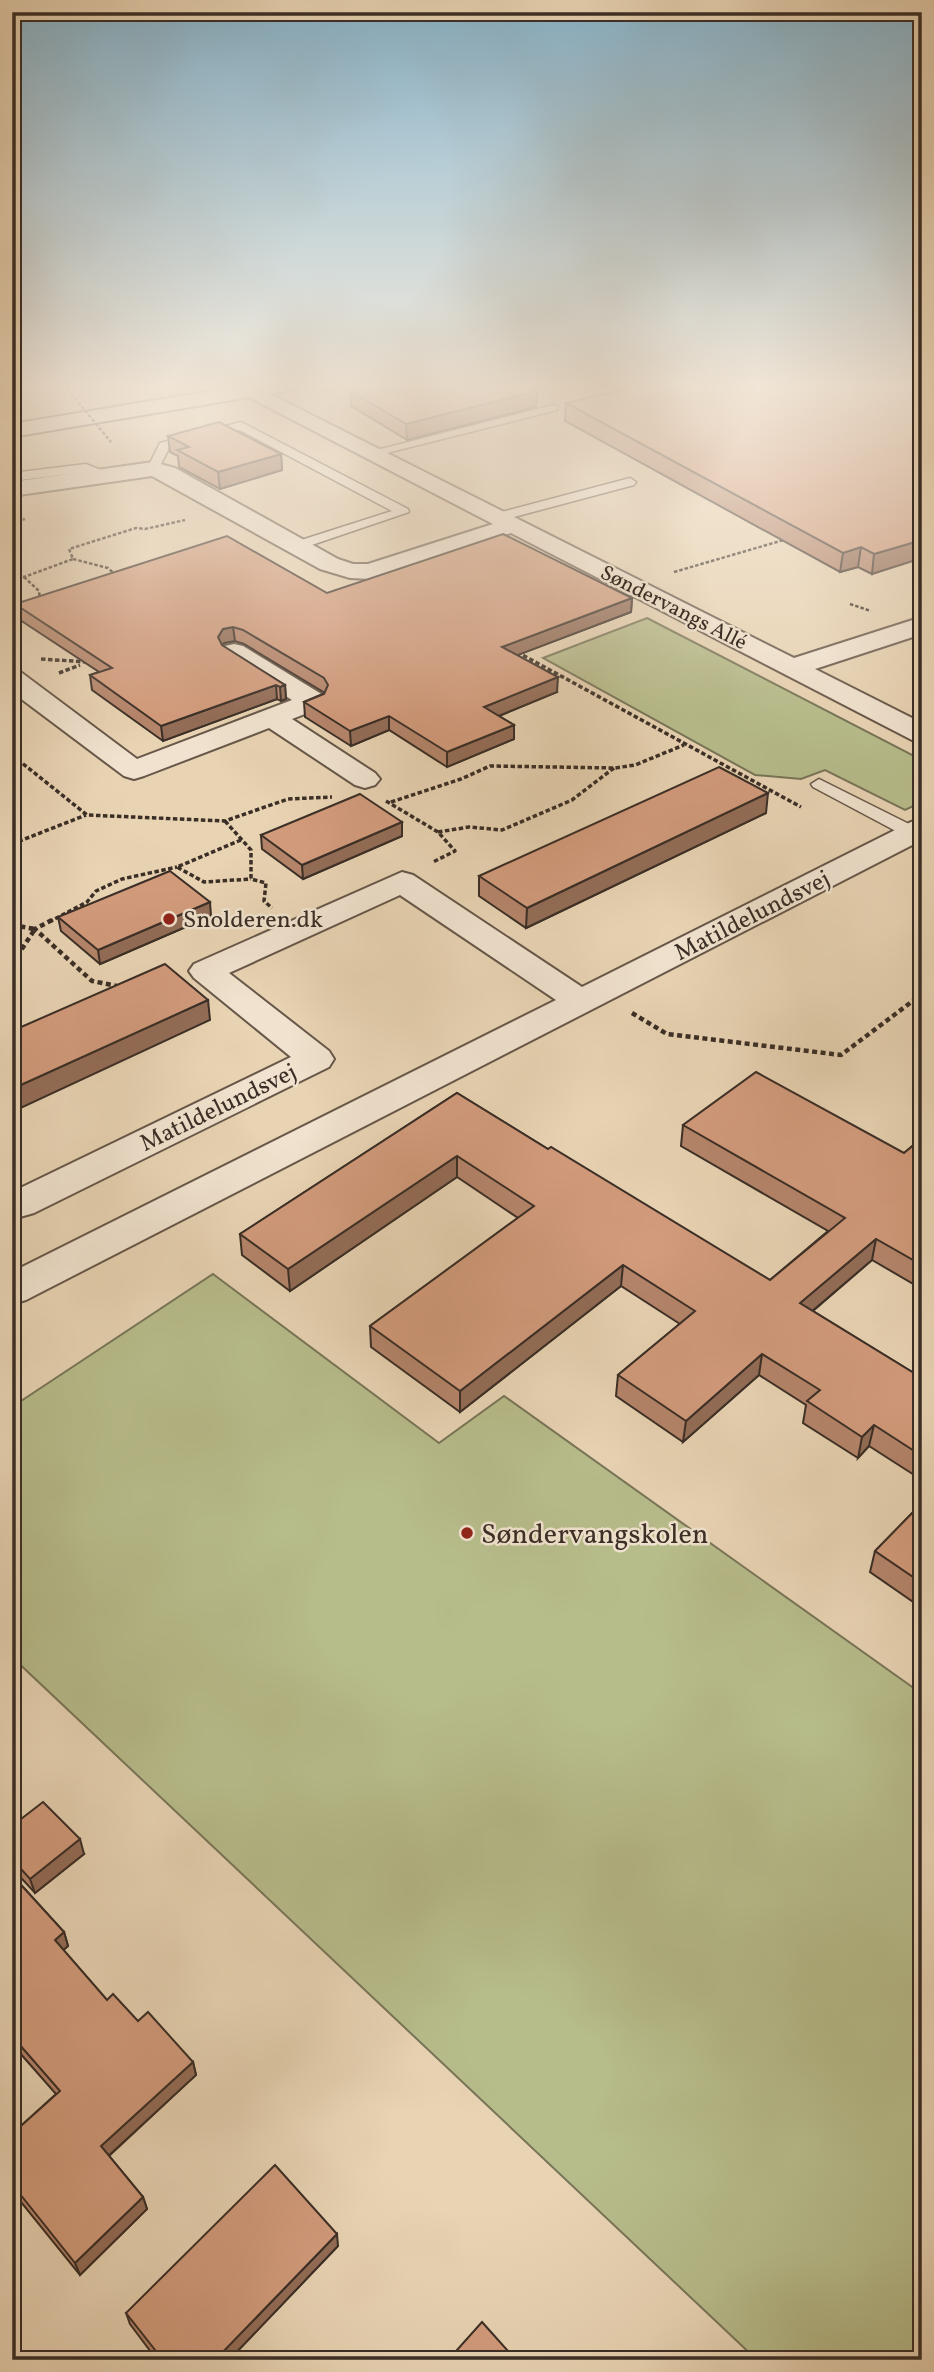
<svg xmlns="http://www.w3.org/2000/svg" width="934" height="2372" font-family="Vollkorn,serif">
<rect width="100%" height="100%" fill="#e8d3b3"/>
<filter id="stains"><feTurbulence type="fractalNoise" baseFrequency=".00286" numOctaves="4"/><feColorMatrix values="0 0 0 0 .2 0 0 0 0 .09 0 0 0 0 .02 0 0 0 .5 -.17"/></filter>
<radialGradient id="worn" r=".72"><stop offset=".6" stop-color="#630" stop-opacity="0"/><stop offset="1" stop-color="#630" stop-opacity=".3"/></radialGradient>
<g fill="#b7bc8b" stroke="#787558" stroke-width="2">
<polygon points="647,618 922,760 922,802 905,810 825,770 801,779 755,775 543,658"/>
<polygon points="213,1274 439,1443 504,1396 922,1694 922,2360 757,2360 12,1657 12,1407"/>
</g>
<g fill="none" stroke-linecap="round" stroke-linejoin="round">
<g stroke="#665749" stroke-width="3">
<g id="lane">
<polygon points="553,405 557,406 557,410 375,456 369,452"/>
<polygon points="241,422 408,509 409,512 297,550 290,546 292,543 392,511 240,430 169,448 157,472 147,469 160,443"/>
<polygon points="86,464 113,475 107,479 85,472 12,481 12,473"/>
<polygon points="630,478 636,482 634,485 499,521 493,517 494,514"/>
<polygon points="819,779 919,829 921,833 919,837 907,837 813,787 811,784"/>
</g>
</g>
<g stroke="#665749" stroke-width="4">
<g id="street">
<polygon points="252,385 794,658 922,617 922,634 815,669 922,723 922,742 912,740 511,533 370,579 350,578 320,569 152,476 12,496 12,482 153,462 175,468 338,559 353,564 368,564 493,524 245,395 242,391 245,387"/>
<polygon points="234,644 243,646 323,695 327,701 323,707 292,719 375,773 380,779 375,785 365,788 355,785 269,728 144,776 134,779 124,776 12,692 12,671 22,673 137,759 292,700 225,658 221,652 225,646"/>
<polygon points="922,819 922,840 26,1300 12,1304 12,1272 556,1000 400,895 229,973 329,1051 334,1059 329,1067 34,1213 20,1217 12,1215 12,1192 291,1057 194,978 189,971 194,964 402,872 413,875 582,987 911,822"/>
</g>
</g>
<g stroke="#3a2e26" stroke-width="4">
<polygon id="secondary" points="254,384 302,384 299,388 292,390 12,437 12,424"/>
</g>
<g stroke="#3a2e26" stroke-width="2.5" stroke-dasharray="3.5 2" stroke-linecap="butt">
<polyline points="320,389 343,384"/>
<polyline points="321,392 358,384"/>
<polyline points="12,523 25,519"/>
<polyline points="73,559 108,568 117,576"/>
<polyline points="674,572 787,539"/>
<polyline points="12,575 24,577 73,559 69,549 136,528 145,529 185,520"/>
<polyline points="24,577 39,591 40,601"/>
<polyline points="850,604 871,611"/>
<polyline points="12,616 22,613"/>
</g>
<g stroke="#3a2e26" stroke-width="3.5" stroke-dasharray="4.5 2.5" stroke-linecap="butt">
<polyline points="517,652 801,807"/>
<polyline points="41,659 88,662"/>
<polyline points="59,673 80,665"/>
<polyline points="12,755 87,815 225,821 288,799 332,797"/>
<polyline points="386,801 438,832 455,851 433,862"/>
<polyline points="391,802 461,779 490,766 615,768 635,765 684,745"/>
<polyline points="225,821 251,850 251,879 266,883 264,901 272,908"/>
<polyline points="438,832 469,827 502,830 572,800 614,768"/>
<polyline points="241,840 177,867 204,882 251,879"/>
<polyline points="12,844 86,815"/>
<polyline points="49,922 87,902 96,891 122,879 177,867"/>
</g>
<g stroke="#3a2e26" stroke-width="4.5" stroke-dasharray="5 3.5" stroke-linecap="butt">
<polyline points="52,920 35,929 92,981 122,987"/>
<polyline points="12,925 35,929 12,964"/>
<polyline points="632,1013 667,1034 841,1055 922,994"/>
</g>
<use href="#lane" fill="#f0e2ce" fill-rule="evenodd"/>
<use href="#street" fill="#f0e2ce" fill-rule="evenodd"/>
<use href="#secondary" fill="#f0e2ce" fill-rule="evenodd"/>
<polyline stroke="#3a2e26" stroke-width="2.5" stroke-dasharray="3.5 2" stroke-linecap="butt" points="64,385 111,442"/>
</g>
<g fill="#b5856b" stroke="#3a2e26" stroke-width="2">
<polygon points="922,384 872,574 858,567 840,572 565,421 566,403"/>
<polygon points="350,391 537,391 536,407 407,440 351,406"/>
<polygon points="168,436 281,454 282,470 220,489 179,467 178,456 170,452"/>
<polygon points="327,593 632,598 631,612 517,655 557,692 499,716 514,725 514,739 447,767 389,730 351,746 305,717 304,702 325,693 244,644 235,641 224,643 222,646 285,685 286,699 281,701 277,699 163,741 92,690 90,675 99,672 17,618 15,604"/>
<polygon points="766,813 526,928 479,896 479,876"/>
<polygon points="402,822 402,836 303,879 262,849 261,835"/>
<polygon points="211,916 100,964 61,931 58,917"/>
<polygon points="457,1093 548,1149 770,1280 828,1231 681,1146 683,1125 904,1153 922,1138 922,1289 872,1260 813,1311 922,1378 922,1480 869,1446 858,1458 803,1423 806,1405 759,1375 683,1442 616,1396 618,1375 680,1324 621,1286 460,1412 371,1347 370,1326 518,1218 457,1177 290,1291 242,1255 240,1234"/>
<polygon points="922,1503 922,1608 870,1572 875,1551"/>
<polygon points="12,1826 84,1854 35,1893 12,1868"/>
<polygon points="12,1875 64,1932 68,1946 63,1950 107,2000 138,2021 193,2062 196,2075 109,2156 143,2197 147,2209 80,2275 12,2191 12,2134 56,2094 12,2044"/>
<polygon points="338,2246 229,2360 157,2360 130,2324 126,2313"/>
</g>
<g fill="#936c57" stroke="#3a2e26" stroke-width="2">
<polygon points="537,391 536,407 407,440 406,424"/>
<polygon points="281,454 282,470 220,489 218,472"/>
<polygon points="12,504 19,549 12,551"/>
<polygon points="922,540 922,558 872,574 874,554"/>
<polygon points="861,547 858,567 840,572 843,553"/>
<polygon points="632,598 631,612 502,661 502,647"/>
<polygon points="233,627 235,641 224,643 219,651 218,637 223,629"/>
<polygon points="558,677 557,692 484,722 484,707"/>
<polygon points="276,685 277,699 163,741 161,726"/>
<polygon points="285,685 286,699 281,701 280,687"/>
<polygon points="389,716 389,730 351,746 350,731"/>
<polygon points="514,725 514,739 447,767 447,752"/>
<polygon points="768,793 766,813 526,928 527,908"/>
<polygon points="402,822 402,836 303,879 302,865"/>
<polygon points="210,902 211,916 100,964 98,950"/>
<polygon points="208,1000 210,1020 12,1112 12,1089"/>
<polygon points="457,1156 457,1177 290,1291 288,1269"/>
<polygon points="876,1239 872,1260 797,1324 800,1303"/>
<polygon points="623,1265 621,1286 460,1412 460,1391"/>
<polygon points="762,1354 759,1375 683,1442 686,1421"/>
<polygon points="874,1425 869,1446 858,1458 862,1437"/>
<polygon points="80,1839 84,1854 35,1893 30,1879"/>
<polygon points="64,1932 68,1946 59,1954 55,1940"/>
<polygon points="193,2062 196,2075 105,2159 101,2146"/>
<polygon points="143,2197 147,2209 80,2275 75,2263"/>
<polygon points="337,2234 338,2246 229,2360 215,2360"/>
</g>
<g fill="#d29b7c" stroke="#3a2e26" stroke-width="2">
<polygon points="378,384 524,384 537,391 406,424 350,391"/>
<polygon points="646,384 922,384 922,540 874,554 861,547 843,553 566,403"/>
<polygon points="219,422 281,454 218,472 177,450 189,447 168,436"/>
<polygon points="12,505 17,533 12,535"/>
<polygon points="503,534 632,598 502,647 558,677 484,707 514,725 447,752 389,716 350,731 304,702 324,694 328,685 324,678 243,630 233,627 223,629 218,637 222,645 285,685 280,687 276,685 161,726 90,675 112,668 15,604 227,536 327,593"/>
<polygon points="719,767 768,793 527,908 479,876"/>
<polygon points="360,794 402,822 302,865 261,835"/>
<polygon points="170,871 210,902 98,950 58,917"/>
<polygon points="165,964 208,1000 12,1089 12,1031"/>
<polygon points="756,1072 904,1153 922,1138 922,1265 876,1239 800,1303 922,1378 922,1456 874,1425 862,1437 807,1401 820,1390 762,1354 686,1421 618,1375 695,1311 623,1265 460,1391 370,1326 534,1206 457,1156 288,1269 240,1234 457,1093 548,1149 551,1147 770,1280 845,1218 683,1125"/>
<polygon points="922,1503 922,1583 875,1551"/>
<polygon points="43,1802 80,1839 30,1879 12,1859 12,1826"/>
<polygon points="12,1875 64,1932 55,1940 107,2000 113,1994 138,2021 148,2012 193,2062 101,2146 143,2197 75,2263 12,2184 12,2134 60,2091 12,2036"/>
<polygon points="275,2165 337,2234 215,2360 163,2360 126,2313"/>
<polygon points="482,2322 516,2360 448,2360"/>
</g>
<linearGradient id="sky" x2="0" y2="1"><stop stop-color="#88b6cf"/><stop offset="0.54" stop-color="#f5ebdd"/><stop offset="1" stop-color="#f5ebdd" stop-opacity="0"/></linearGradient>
<rect width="934" height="716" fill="url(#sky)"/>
<g fill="#8f2418" stroke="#f0e2ce" stroke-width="2.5">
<circle cx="169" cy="919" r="7"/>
<circle cx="467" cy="1533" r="7"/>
</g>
<g text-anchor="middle" stroke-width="5" stroke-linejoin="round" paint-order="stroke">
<g font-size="21" fill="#3a2e26" stroke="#f0e2ce">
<text transform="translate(674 607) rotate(27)" y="7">Søndervangs Allé</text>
</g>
<g font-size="24" fill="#3a2e26" stroke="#f0e2ce">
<text transform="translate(752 915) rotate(-27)" y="8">Matildelundsvej</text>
<text transform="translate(218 1107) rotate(-26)" y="8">Matildelundsvej</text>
</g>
<g font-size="24" fill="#3a2e26" stroke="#f0e2ce" text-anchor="start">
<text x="183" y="927">Snolderen.dk</text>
</g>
<g font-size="28" fill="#3a2e26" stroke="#f0e2ce" text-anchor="start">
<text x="481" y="1543">Søndervangskolen</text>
</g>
</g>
<rect width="934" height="2372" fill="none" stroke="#e8d3b3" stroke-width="42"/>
<rect x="14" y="14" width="906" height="2344" fill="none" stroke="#3a2e26" stroke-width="3.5"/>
<rect x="21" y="21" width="892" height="2330" fill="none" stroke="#3a2e26" stroke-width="2"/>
<rect width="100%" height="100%" filter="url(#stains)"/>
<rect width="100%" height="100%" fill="url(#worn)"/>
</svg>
